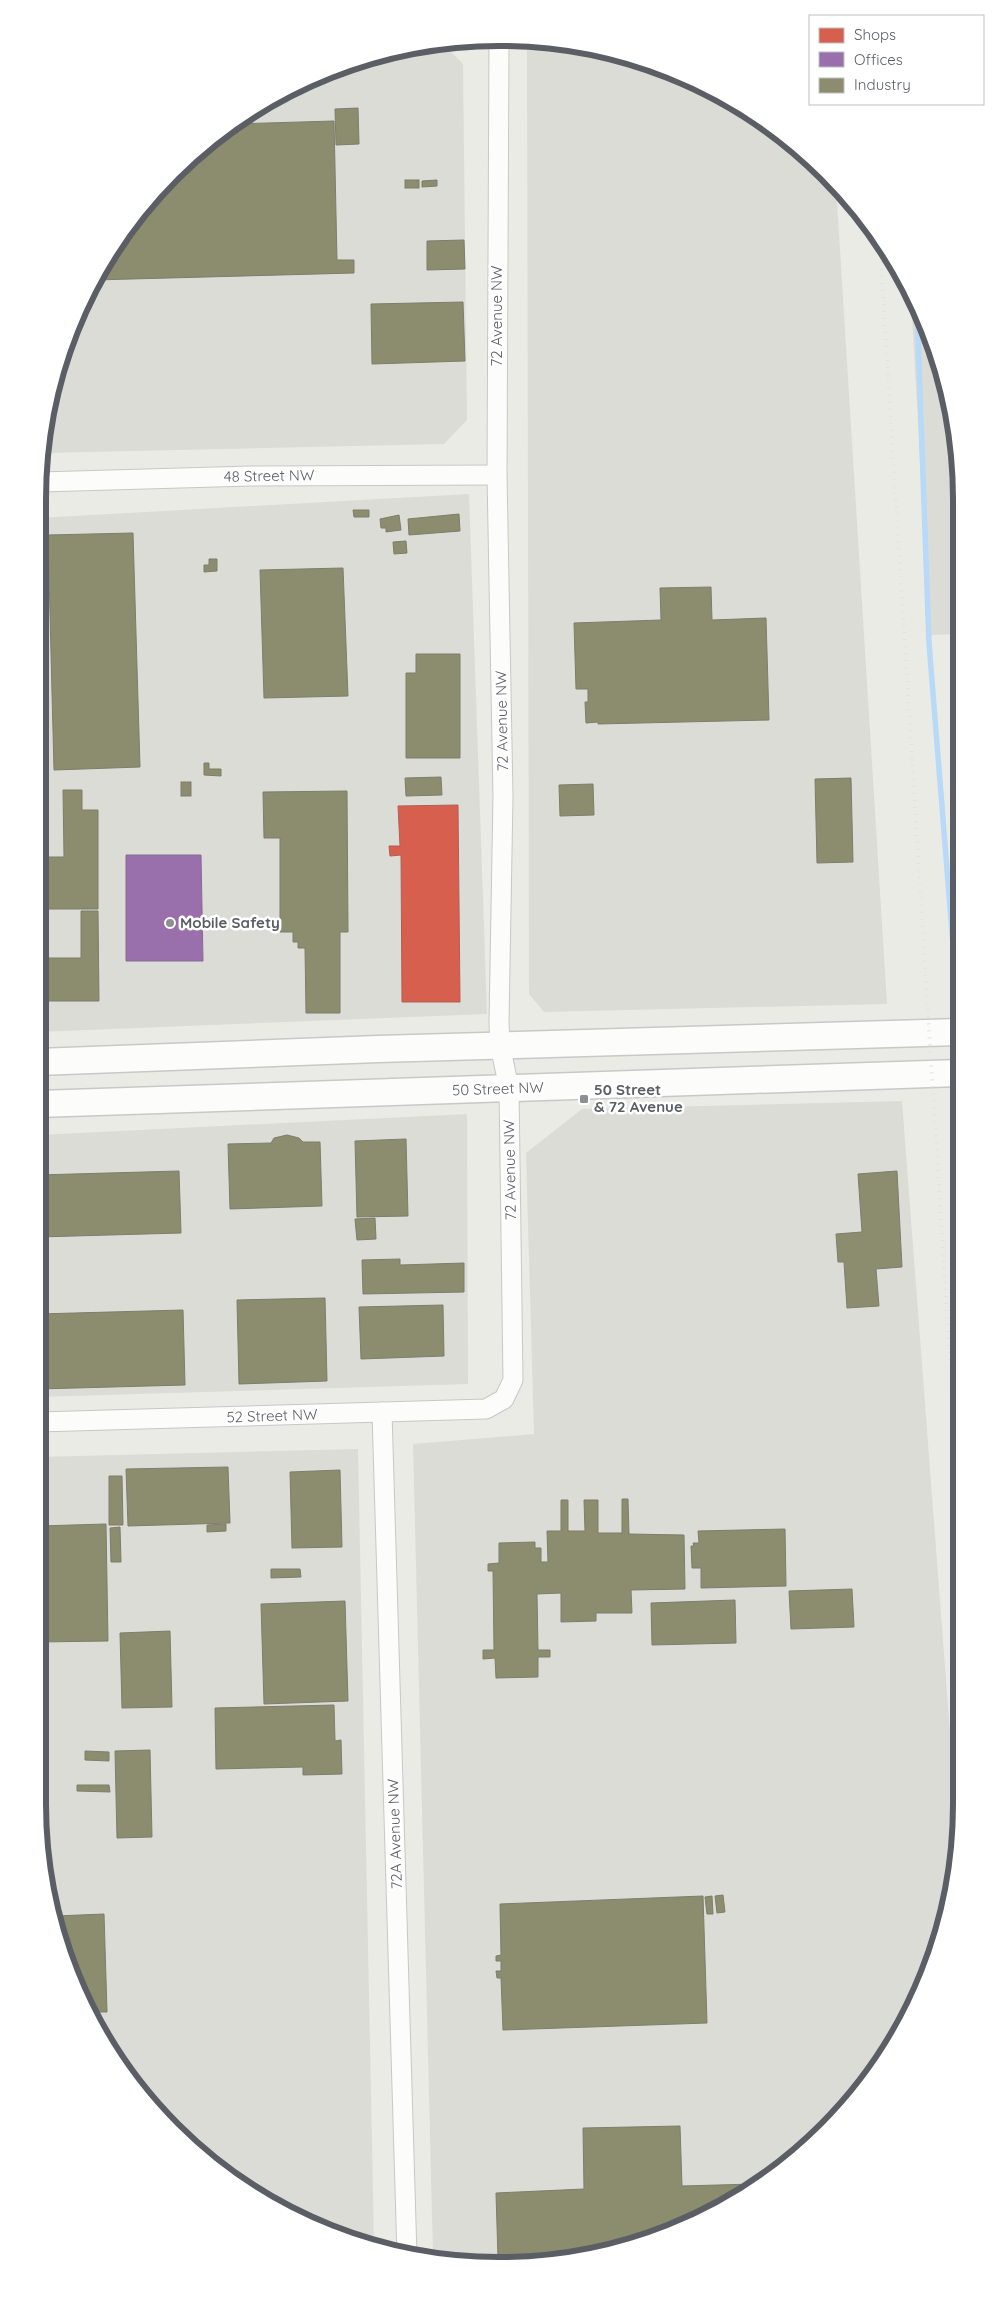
<svg xmlns="http://www.w3.org/2000/svg" width="999" height="2303" font-family="Quicksand,sans-serif">
<rect width="100%" height="100%" fill="#ebebe6"/>
<g fill="#dcdcd7">
<polygon points="527,40 560,41 648,62 756,116 836,185 887,1004 544,1012 529,994"/>
<polygon points="442,43 463,64 467,420 444,444 45,453 62,351 100,268 152,195 218,133 295,85 380,53"/>
<polygon points="911,298 926,322 958,439 958,634 930,635"/>
<polygon points="469,494 487,1014 38,1032 38,518"/>
<polygon points="902,1101 956,1811 957,1833 937,1952 900,2034 847,2108 730,2204 648,2241 560,2262 433,2257 413,1444 534,1434 526,1153 582,1109"/>
<polygon points="467,1114 468,1384 38,1397 38,1135"/>
<polygon points="358,1449 374,2243 269,2204 152,2108 99,2034 62,1952 38,1803 38,1457"/>
</g>
<polygon fill="#d6604d" stroke="#b15f54" points="458,805 460,1002 402,1002 401,855 390,856 389,846 400,846 398,806"/>
<polygon fill="#9970ab" stroke="#866b96" points="126,855 201,855 203,961 126,961"/>
<g fill="#8c8c6e" stroke="#7d7e6b">
<polygon points="358,108 359,144 336,145 335,109"/>
<polygon points="334,121 337,260 354,260 354,273 94,280 100,268 152,195 218,133 233,124"/>
<rect x="405" y="180" width="14" height="8"/>
<polygon points="437,180 437,186 422,187 422,181"/>
<polygon points="464,240 465,269 427,270 427,241"/>
<polygon points="463,302 465,361 372,364 371,304"/>
<polygon points="353,510 369,510 369,517 354,517"/>
<polygon points="459,514 460,531 409,535 408,519"/>
<polygon points="399,515 401,530 386,532 386,528 381,528 380,519"/>
<polygon points="133,533 140,767 54,770 48,535"/>
<polygon points="406,541 407,553 394,554 393,542"/>
<polygon points="209,559 217,559 217,571 204,572 204,565 209,565"/>
<polygon points="343,568 348,696 264,698 260,570"/>
<polygon points="711,587 712,620 766,618 769,720 598,724 598,722 586,723 585,702 588,702 588,689 576,689 574,623 661,620 660,588"/>
<polygon points="416,654 460,654 460,758 406,758 406,673 416,673"/>
<polygon points="204,763 209,763 209,769 221,769 221,776 204,775"/>
<polygon points="441,777 442,795 406,796 405,778"/>
<polygon points="851,778 853,862 817,863 815,779"/>
<rect x="181" y="782" width="10" height="14"/>
<polygon points="593,784 594,815 560,816 559,785"/>
<polygon points="63,790 82,790 82,810 98,810 98,909 38,909 38,857 64,857"/>
<polygon points="347,791 348,932 340,932 340,1013 306,1013 305,948 298,948 298,942 293,942 293,932 280,932 280,838 264,838 263,792"/>
<polygon points="81,911 98,911 99,1001 38,1001 38,958 81,958"/>
<polygon points="287,1135 299,1138 303,1142 320,1142 322,1206 230,1209 228,1144 271,1143 274,1138"/>
<polygon points="406,1139 408,1216 357,1217 355,1141"/>
<polygon points="179,1171 181,1233 38,1237 38,1175"/>
<polygon points="897,1171 902,1267 876,1269 879,1306 847,1308 844,1262 838,1262 836,1234 862,1232 858,1174"/>
<polygon points="375,1218 376,1239 357,1240 355,1219"/>
<polygon points="400,1259 400,1265 464,1263 464,1292 363,1294 362,1260"/>
<polygon points="325,1298 327,1381 239,1384 237,1300"/>
<polygon points="443,1305 444,1356 361,1359 359,1307"/>
<polygon points="183,1310 185,1385 38,1389 38,1314"/>
<polygon points="228,1467 230,1523 128,1526 126,1469"/>
<polygon points="340,1470 342,1547 292,1548 290,1472"/>
<polygon points="109,1476 122,1476 123,1525 109,1525"/>
<polygon points="622,1499 628,1499 629,1534 684,1535 685,1589 631,1590 632,1613 596,1613 596,1621 561,1622 561,1593 537,1594 538,1650 550,1650 550,1657 538,1657 538,1677 496,1678 495,1658 483,1659 483,1650 494,1650 493,1571 488,1571 488,1564 499,1563 499,1543 535,1542 535,1548 541,1548 541,1562 548,1562 547,1531 561,1531 561,1500 568,1500 568,1531 585,1531 584,1500 598,1500 598,1533 622,1533"/>
<polygon points="106,1524 108,1641 38,1642 38,1526"/>
<polygon points="226,1524 226,1531 207,1532 207,1525"/>
<polygon points="120,1527 121,1562 111,1562 110,1528"/>
<polygon points="785,1529 786,1586 701,1588 701,1568 692,1568 691,1546 694,1546 693,1543 699,1543 698,1531"/>
<polygon points="271,1569 300,1569 301,1577 271,1578"/>
<polygon points="852,1589 854,1627 791,1629 789,1591"/>
<polygon points="735,1600 736,1643 652,1645 651,1603"/>
<polygon points="345,1601 348,1701 264,1704 261,1604"/>
<polygon points="170,1631 172,1707 122,1708 120,1633"/>
<polygon points="334,1705 335,1741 341,1740 342,1774 303,1775 303,1767 216,1769 215,1708"/>
<polygon points="150,1750 152,1837 117,1838 115,1751"/>
<polygon points="85,1751 109,1752 109,1761 85,1760"/>
<polygon points="77,1785 109,1785 110,1792 77,1791"/>
<polygon points="723,1895 725,1912 717,1913 715,1896"/>
<polygon points="703,1896 707,2023 503,2030 501,1978 497,1978 496,1971 501,1971 501,1961 496,1961 496,1956 501,1955 500,1904"/>
<polygon points="712,1896 713,1914 707,1914 705,1897"/>
<polygon points="104,1914 107,2012 89,2012 62,1952 56,1916"/>
<polygon points="680,2126 682,2186 754,2184 730,2204 648,2241 560,2262 498,2259 496,2193 584,2189 583,2128"/>
</g>
<g fill="none" stroke-linecap="round" stroke-linejoin="round">
<polyline stroke="#b8d9f8" stroke-width="5.5" points="917,308 929,643 953,945 953,993"/>
<g stroke="#c7c8c6" stroke-width="21">
<g id="street">
<polyline points="40,482 251,476 497,475"/>
<polyline points="382,1412 407,2256"/>
<polyline points="38,1422 486,1409 504,1399 513,1380 509,1088 500,1045 499,1023 503,796 497,475 499,39"/>
</g>
</g>
<g stroke="#c8c8c8" stroke-width="29">
<g id="secondary">
<polyline points="38,1062 378,1049 959,1032"/>
<polyline points="38,1104 959,1073"/>
</g>
</g>
<use href="#street" stroke="#fcfcfb" stroke-width="19"/>
<use href="#secondary" stroke="#fcfcfb" stroke-width="26"/>
<polyline stroke="#e2e2e2" stroke-width="4" stroke-dasharray="1 6" stroke-linecap="butt" points="880,248 961,1539"/>
</g>
<g fill="#8d8f92" stroke="#fff" stroke-width="2">
<circle cx="170" cy="923" r="5"/>
<rect x="579" y="1094" width="10" height="10" rx="2.5"/>
</g>
<g text-anchor="middle" stroke-width="5" stroke-linejoin="round" paint-order="stroke">
<g font-size="15" fill="#5b5e64" stroke="#fff">
<text transform="translate(497 316) rotate(-90)" y="5">72 Avenue NW</text>
<text transform="translate(269 476) rotate(-1)" y="5">48 Street NW</text>
<text transform="translate(502 721) rotate(-91)" y="5">72 Avenue NW</text>
<text transform="translate(498 1089) rotate(-2)" y="5">50 Street NW</text>
<text transform="translate(510 1170) rotate(-91)" y="5">72 Avenue NW</text>
<text transform="translate(272 1416) rotate(-2)" y="5">52 Street NW</text>
<text transform="translate(395 1834) rotate(-92)" y="5">72A Avenue NW</text>
</g>
<g font-size="15" font-weight="bold" fill="#5b5e64" stroke="#fff" text-anchor="start">
<text x="180" y="928">Mobile Safety</text>
<text x="594" y="1095">50 Street<tspan x="594" dy="17">&amp; 72 Avenue</tspan></text>
</g>
</g>
<path d="M0 0H999V2303H0ZM499 46H500A453 453 0 0 1 953 499V1804A453 453 0 0 1 500 2257H499A453 453 0 0 1 46 1804V499A453 453 0 0 1 499 46Z" fill="#fff" fill-rule="evenodd"/>
<path fill="none" stroke="#5b5e64" stroke-width="6" d="M499 46H500A453 453 0 0 1 953 499V1804A453 453 0 0 1 500 2257H499A453 453 0 0 1 46 1804V499A453 453 0 0 1 499 46Z"/>
<rect x="809" y="15" width="175" height="90" fill="#ffffff" stroke="#bdbfc1"/>
<rect x="819" y="28" width="25" height="15" fill="#d6604d" stroke="#bdbfc1"/>
<text x="854" y="40" font-size="15" fill="#5b5e64">Shops</text>
<rect x="819" y="52" width="25" height="15" fill="#9970ab" stroke="#bdbfc1"/>
<text x="854" y="65" font-size="15" fill="#5b5e64">Offices</text>
<rect x="819" y="78" width="25" height="15" fill="#8c8c6e" stroke="#bdbfc1"/>
<text x="854" y="90" font-size="15" fill="#5b5e64">Industry</text>
</svg>
